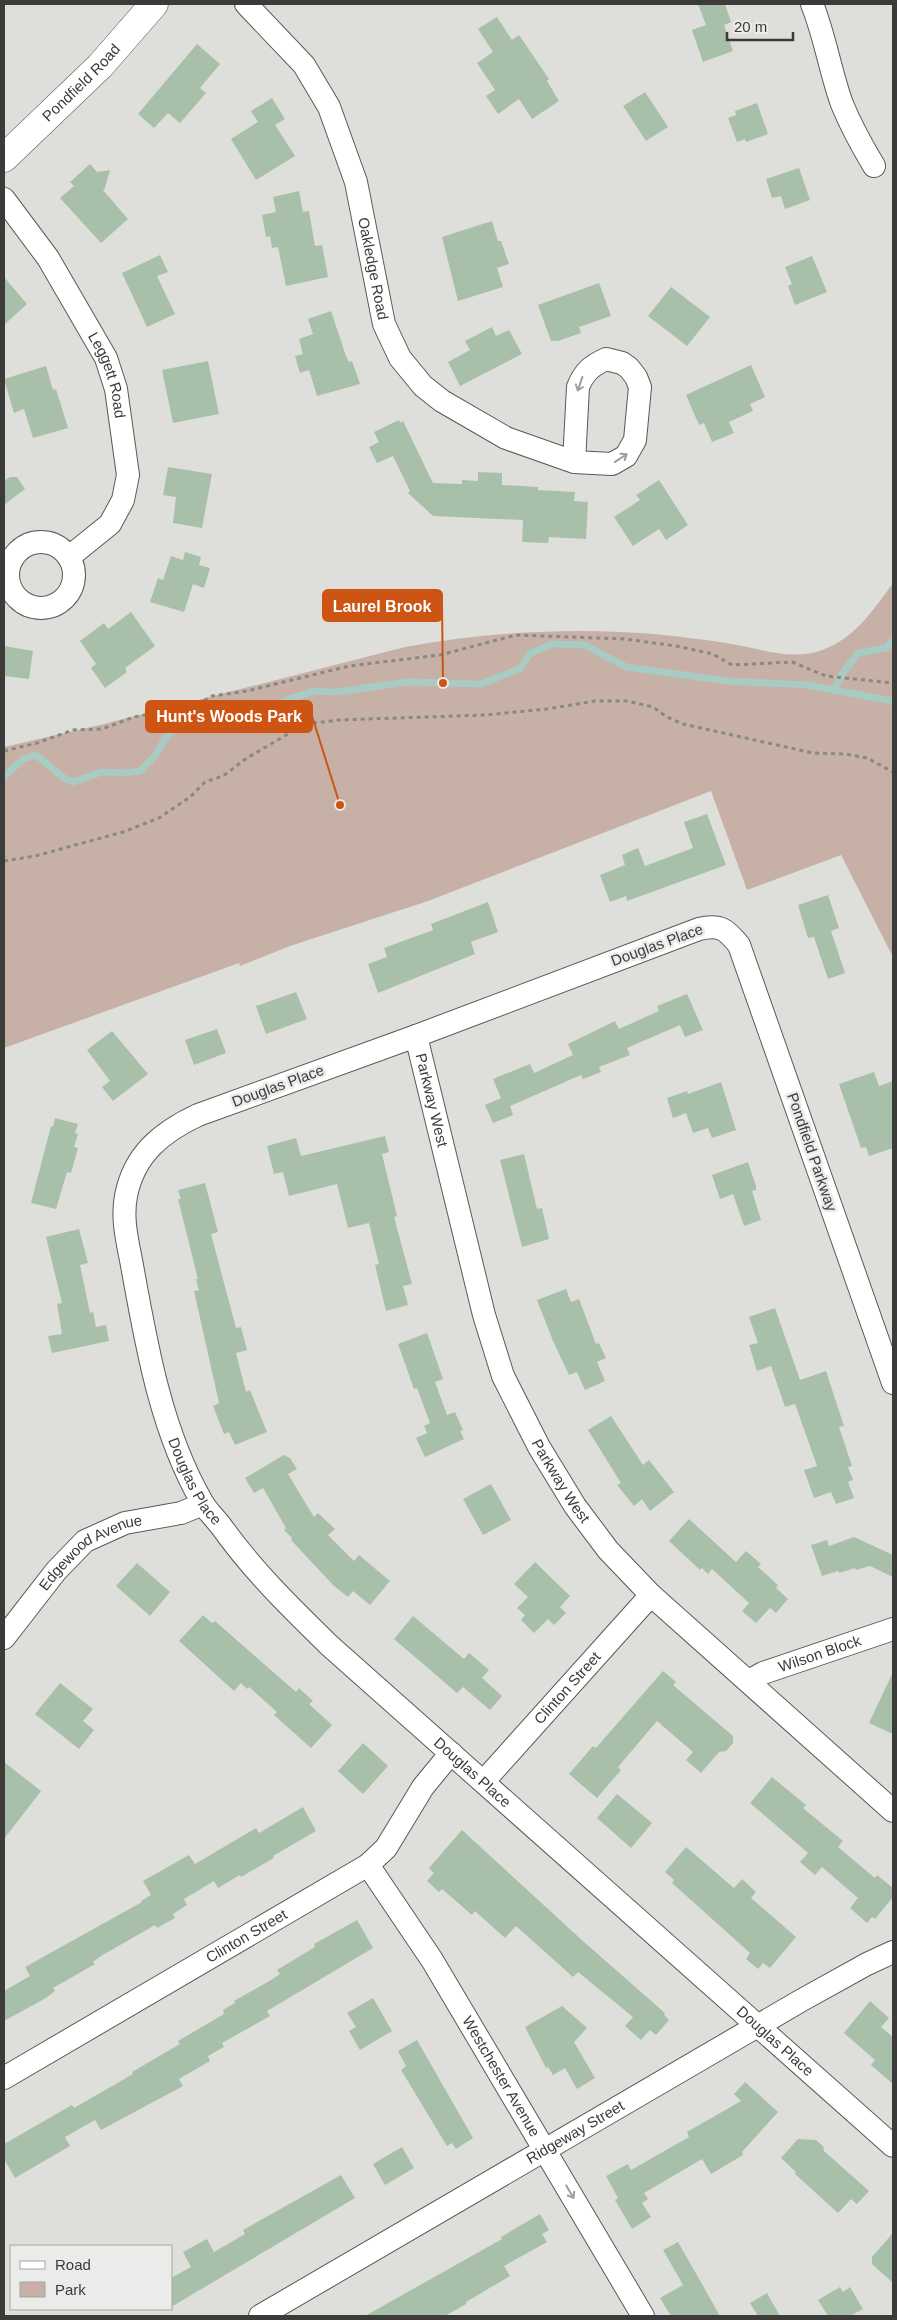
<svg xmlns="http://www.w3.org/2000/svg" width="897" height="2320" font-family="Arial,sans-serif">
<rect width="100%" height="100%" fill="#dedfdb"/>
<path fill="#c7b1a6" d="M893 583V957L841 855 747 890 711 791 428 901 290 946 240 966 239 963 4 1048V747L104 724 405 647C488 632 570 627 654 634 682 637 710 640 737 645 764 650 789 659 816 652 852 642 872 612 893 583Z"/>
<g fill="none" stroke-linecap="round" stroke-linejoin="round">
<g stroke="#a8ccc4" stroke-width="7">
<polyline points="834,690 840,677 858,653 886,648 893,640"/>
<polyline points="4,777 23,759 36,755 64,778 73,782 102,772 125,773 140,771 155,756 166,737 184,719 233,719 261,714 289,699 314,691 336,692 408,682 481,684 519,669 531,653 552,644 585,645 626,667 727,681 807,685 893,701"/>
</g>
</g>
<g fill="#a8c0aa">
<polygon points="698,4 725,4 731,22 724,25 733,51 703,62 692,30 706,25"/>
<polygon points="497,17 512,40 519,35 549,79 547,81 559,101 532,119 519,99 498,114 486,96 495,90 477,63 493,52 478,29"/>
<polygon points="197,44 220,64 200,88 206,93 180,123 168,113 154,128 138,114"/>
<polygon points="645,92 668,127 646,141 623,106"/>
<polygon points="272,98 285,119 275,125 295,156 256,180 231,139 258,122 251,111"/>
<polygon points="757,103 768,134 746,142 745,139 737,142 728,118 736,115 735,111"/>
<polygon points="90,164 97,172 110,170 105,188 103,190 128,219 101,243 60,198 74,186 70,182"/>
<polygon points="799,168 810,200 785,209 781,196 772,198 766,179"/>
<polygon points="299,191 303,212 309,211 315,246 322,245 328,277 286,286 278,247 272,248 270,236 266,237 262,215 276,212 273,197"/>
<polygon points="492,221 498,241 501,241 509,264 497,268 503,287 458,301 442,237"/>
<polygon points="160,255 168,272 157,276 175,314 147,327 122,273"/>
<polygon points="812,256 827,292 795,305 788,286 792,284 785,267"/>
<polygon points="4,277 27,304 4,325"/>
<polygon points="599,283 611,316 579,327 581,333 558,341 551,341 538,305"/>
<polygon points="671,287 710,317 687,346 648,316"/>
<polygon points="331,311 346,356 349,362 352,361 360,384 317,396 309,370 300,373 295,356 303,354 299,339 313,334 308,319"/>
<polygon points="492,327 496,336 509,330 522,354 460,386 448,362 470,350 465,341"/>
<polygon points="208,361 219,414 173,423 162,370"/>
<polygon points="751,365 765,397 750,404 753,411 729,422 734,433 712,442 704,423 699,425 686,395"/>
<polygon points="46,366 53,390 56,389 68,428 33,438 24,409 14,413 4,379"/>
<polygon points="399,420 400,423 403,421 433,483 462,484 462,480 478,481 478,472 502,473 502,485 538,487 538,490 575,492 574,501 588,502 586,539 549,537 548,543 522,542 523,520 433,516 408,493 410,491 393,456 377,463 369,447 379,442 374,432"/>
<polygon points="168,467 212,474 202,528 173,523 176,497 163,495"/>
<polygon points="10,477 17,477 25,489 4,505 4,481"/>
<polygon points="659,480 688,525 666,540 659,529 633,546 614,517 640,500 636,495"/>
<polygon points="185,552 201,557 199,565 210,568 204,588 193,584 184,612 150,602 158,578 163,580 171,556 183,560"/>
<polygon points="131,612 155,646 125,668 127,672 105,688 91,668 96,664 80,641 104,623 108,629"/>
<polygon points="4,646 33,651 29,679 4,676"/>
<polygon points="707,814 726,865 627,901 626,896 610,902 600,875 625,865 622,855 638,848 645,866 693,848 684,822"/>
<polygon points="828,895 839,928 831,931 845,973 828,979 814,937 808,938 798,905"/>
<polygon points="488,902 498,932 471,942 475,954 378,993 368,964 387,957 384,948 433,930 431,924"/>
<polygon points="296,992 307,1019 266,1034 256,1006"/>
<polygon points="687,994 703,1030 685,1037 680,1025 627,1048 630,1055 599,1067 601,1072 583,1079 581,1075 510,1106 513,1115 493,1123 485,1105 501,1098 493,1079 530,1064 534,1073 573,1055 568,1044 615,1021 619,1029 659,1011 657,1006"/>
<polygon points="217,1029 226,1053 194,1065 185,1040"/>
<polygon points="112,1031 148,1074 113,1101 102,1087 110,1081 87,1050"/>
<polygon points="874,1072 879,1086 893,1081 893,1148 869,1156 866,1147 861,1148 839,1084"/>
<polygon points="721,1082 736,1130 712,1138 708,1128 693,1133 686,1113 673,1118 667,1098 687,1091 688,1094"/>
<polygon points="55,1118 78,1124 75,1133 78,1134 74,1147 78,1148 71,1173 67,1172 56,1209 31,1203 51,1126 53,1127"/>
<polygon points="385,1136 389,1152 382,1154 397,1216 394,1217 412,1284 403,1286 408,1305 386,1311 375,1265 379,1264 369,1223 348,1228 337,1184 289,1196 283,1172 274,1174 267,1146 296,1138 301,1156"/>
<polygon points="524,1154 537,1209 542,1208 549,1239 522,1247 500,1160"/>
<polygon points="748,1162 756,1186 756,1190 752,1191 761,1220 744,1226 733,1194 720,1199 712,1175"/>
<polygon points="205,1183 218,1232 211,1234 236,1328 241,1327 247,1350 236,1353 246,1392 250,1390 267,1432 235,1445 229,1432 224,1434 213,1406 219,1403 194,1291 199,1290 196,1279 198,1279 178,1199 181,1199 178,1190"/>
<polygon points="79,1229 88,1263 80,1265 90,1313 93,1312 96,1327 106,1325 109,1341 52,1353 48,1336 62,1334 57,1304 62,1303 46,1237"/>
<polygon points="566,1289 571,1302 579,1299 596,1344 599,1343 606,1358 597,1362 605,1381 585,1390 577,1372 569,1375 553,1341 537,1300"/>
<polygon points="775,1308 800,1380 826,1371 844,1426 839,1427 852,1466 848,1467 853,1480 848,1482 854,1498 836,1504 831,1492 814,1498 804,1470 817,1466 795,1404 785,1407 771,1366 757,1371 749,1345 758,1343 749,1317"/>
<polygon points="427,1333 443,1379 435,1382 447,1415 455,1412 463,1430 460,1431 464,1439 425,1457 416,1438 427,1433 424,1426 430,1423 417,1388 414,1389 398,1344"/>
<polygon points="611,1416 643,1465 649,1460 674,1492 650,1511 642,1499 634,1506 617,1485 621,1483 588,1430"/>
<polygon points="284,1455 290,1458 297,1469 288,1474 314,1517 318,1513 335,1529 328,1535 354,1561 359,1555 390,1581 370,1605 353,1591 348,1597 333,1585 291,1540 292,1538 284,1530 286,1528 263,1488 254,1493 245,1478"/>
<polygon points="491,1484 511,1520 483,1535 463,1499"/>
<polygon points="689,1519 736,1562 746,1551 761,1564 758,1567 778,1585 776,1588 788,1599 776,1613 770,1608 756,1623 742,1611 749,1603 712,1569 708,1574 702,1568 700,1570 669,1541"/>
<polygon points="854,1537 893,1555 893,1577 870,1566 856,1570 855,1568 839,1573 838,1571 822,1576 811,1545 827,1540 829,1546"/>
<polygon points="535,1562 570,1596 560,1607 566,1613 554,1625 548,1619 534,1633 521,1620 525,1615 517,1608 528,1597 514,1584"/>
<polygon points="137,1563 170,1592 150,1616 116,1586"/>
<polygon points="203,1615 212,1623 215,1621 296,1692 299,1688 313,1701 309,1704 332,1725 311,1748 274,1715 277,1712 249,1687 247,1689 241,1683 234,1691 179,1641"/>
<polygon points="413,1616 464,1659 469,1653 489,1670 482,1678 502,1696 490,1710 463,1687 457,1693 394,1639"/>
<polygon points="663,1671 676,1682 673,1685 733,1736 733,1743 726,1751 719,1752 701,1773 686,1760 693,1752 657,1721 618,1767 621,1770 597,1798 569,1774 593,1746 596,1748"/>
<polygon points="893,1672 893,1734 869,1723"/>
<polygon points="60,1683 93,1709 83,1721 94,1730 79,1749 35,1714"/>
<polygon points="363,1743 388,1766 363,1794 338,1771"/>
<polygon points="4,1762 41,1791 4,1839"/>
<polygon points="772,1777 806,1805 803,1808 843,1841 838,1847 875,1878 877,1875 893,1888 893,1897 875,1919 872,1917 867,1923 850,1908 858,1898 822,1867 815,1875 800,1862 808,1853 750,1803"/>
<polygon points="617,1794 652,1823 631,1848 597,1818"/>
<polygon points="303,1807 316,1831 273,1856 274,1858 241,1877 240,1875 218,1888 214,1881 184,1899 187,1905 173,1914 175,1918 157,1928 155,1925 101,1956 93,1962 95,1964 53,1988 55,1991 46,1998 4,2021 4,1991 30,1976 25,1967 142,1902 141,1901 151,1895 143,1881 189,1855 195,1864 256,1828 259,1833"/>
<polygon points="462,1830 584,1942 665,2013 664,2015 669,2020 656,2035 650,2030 641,2040 625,2026 633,2017 578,1972 573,1977 516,1926 505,1938 475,1911 472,1915 442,1889 439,1892 427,1881 434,1873 429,1868"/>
<polygon points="686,1847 734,1888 742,1879 756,1892 751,1898 796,1937 770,1968 763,1963 758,1969 746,1959 750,1953 672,1883 674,1880 665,1872"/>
<polygon points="357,1920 373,1948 267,2011 270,2016 222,2043 224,2047 208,2056 210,2061 179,2079 183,2086 101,2130 95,2120 65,2137 70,2146 15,2178 4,2159 4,2144 72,2105 74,2108 133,2074 132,2072 180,2044 178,2041 224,2014 223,2010 235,2003 234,2001 271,1980 280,1974 277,1970 315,1947 314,1944"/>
<polygon points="373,1998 392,2031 360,2050 349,2031 356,2027 347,2013"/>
<polygon points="870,2001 889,2018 881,2027 893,2037 893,2084 871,2065 875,2060 844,2033"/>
<polygon points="562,2006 587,2028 574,2042 595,2078 577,2089 565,2068 553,2075 548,2067 546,2068 525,2027"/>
<polygon points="417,2040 473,2138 456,2149 452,2143 447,2146 401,2070 406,2066 398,2051"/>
<polygon points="745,2082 778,2112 742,2152 743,2155 711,2174 702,2159 644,2193 648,2199 642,2203 651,2217 632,2229 615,2200 618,2198 606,2176 628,2164 631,2170 689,2137 687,2132 741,2101 734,2094"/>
<polygon points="798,2139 816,2140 823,2146 824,2151 869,2191 857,2204 851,2199 838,2213 795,2174 796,2172 781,2158"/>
<polygon points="402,2147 414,2168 385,2185 373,2164"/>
<polygon points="341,2175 355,2198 171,2307 171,2278 191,2267 183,2252 207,2239 214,2252 245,2234 243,2230"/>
<polygon points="540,2214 549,2230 542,2234 547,2242 504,2266 510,2276 466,2302 466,2304 445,2316 365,2316 502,2239 501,2237"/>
<polygon points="893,2233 893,2283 872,2264 872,2257"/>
<polygon points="678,2242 690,2263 720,2316 671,2316 660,2298 683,2285 663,2250"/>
<polygon points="840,2287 843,2292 850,2287 863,2309 850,2316 828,2316 818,2300"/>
<polygon points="767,2293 780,2316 758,2316 750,2303"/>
</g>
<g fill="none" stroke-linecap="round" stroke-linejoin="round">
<g stroke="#595a57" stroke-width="24">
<g id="minor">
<path id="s1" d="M246 4 304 65 329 107 356 182 384 324 400 358 423 386 442 401 506 438 574 462 612 464 626 456 635 440 640 387 636 377 629 368 622 363 606 359C591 366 584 372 578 387L574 462"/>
<path d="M812 4C825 36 830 71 842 104 851 126 862 146 874 166"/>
<path id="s2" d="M4 199 48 258 106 358 116 389 128 475 123 500 110 524 69 557"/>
<circle cx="41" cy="575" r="33"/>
<path id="s3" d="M416 1036 484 1315 503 1376 539 1447 575 1506 608 1550 651 1595 893 1811"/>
<path id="s4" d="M893 1383 739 945C726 929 720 924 699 929L416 1036 198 1115C162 1132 134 1154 126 1196 121 1221 129 1247 133 1271 147 1349 162 1433 202 1502 207 1511 215 1518 221 1526 253 1571 291 1608 330 1646L893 2146"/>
<path id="s5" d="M4 1638 56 1571 85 1541 125 1523 181 1513 203 1504"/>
<path id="s6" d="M749 1681 763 1673 893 1629"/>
<path id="s7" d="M484 1781 651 1595"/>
<path id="s8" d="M368 1865 432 1960 643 2316"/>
<path id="s9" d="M4 2078 368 1865 386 1848 423 1787 451 1753"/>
<path id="s10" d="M260 2316 802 2000 867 1964 893 1952"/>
</g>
</g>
<g stroke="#595a57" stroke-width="29">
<g id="tertiary">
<path id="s11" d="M4 158 100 66 154 4"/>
</g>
</g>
<g stroke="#888886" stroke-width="3" stroke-dasharray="4 4" stroke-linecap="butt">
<polyline points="4,751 37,743 73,730 102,729 134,717 197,705 212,696 247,691 349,666 440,655 516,635 625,639 676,646 713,654 732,665 792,662 826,676 893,683"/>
<polyline points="4,861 35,856 123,832 159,818 190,797 205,782 223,776 247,758 305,724 339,720 485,715 547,709 595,701 627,701 653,707 667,717 683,724 813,753 845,754 867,758 893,772"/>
</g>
<use href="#minor" stroke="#fff" stroke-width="22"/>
<use href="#tertiary" stroke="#fff" stroke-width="28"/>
</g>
<defs><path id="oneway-shaft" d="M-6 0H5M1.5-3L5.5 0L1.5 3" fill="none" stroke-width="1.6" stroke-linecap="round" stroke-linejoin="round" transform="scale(1.25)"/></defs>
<g stroke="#9d9d9c">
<use href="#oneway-shaft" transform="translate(580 384) rotate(109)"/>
<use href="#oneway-shaft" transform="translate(621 458) rotate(-34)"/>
<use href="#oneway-shaft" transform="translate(570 2192) rotate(59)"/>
</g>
<g text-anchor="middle" stroke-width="5" stroke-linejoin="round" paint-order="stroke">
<g font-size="15" fill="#3b3b3a" stroke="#ebece9">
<text dy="5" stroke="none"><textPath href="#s11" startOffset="108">Pondfield Road</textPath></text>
<text dy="5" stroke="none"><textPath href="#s1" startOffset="301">Oakledge Road</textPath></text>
<text dy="5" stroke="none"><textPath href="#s2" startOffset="206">Leggett Road</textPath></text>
<text transform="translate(657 945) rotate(-20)" y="5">Douglas Place</text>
<text transform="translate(278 1086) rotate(-20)" y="5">Douglas Place</text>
<text dy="5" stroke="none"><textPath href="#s3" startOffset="66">Parkway West</textPath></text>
<text transform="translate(812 1152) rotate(71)" y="5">Pondfield Parkway</text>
<text dy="5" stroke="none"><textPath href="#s4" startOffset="1455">Douglas Place</textPath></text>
<text dy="5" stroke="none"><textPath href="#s3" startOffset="471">Parkway West</textPath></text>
<text dy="5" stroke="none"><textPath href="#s5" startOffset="125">Edgewood Avenue</textPath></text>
<text dy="5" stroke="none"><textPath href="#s6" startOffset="76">Wilson Block</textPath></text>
<text dy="5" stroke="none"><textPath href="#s7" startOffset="125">Clinton Street</textPath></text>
<text dy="5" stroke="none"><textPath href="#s4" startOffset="1860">Douglas Place</textPath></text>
<text dy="5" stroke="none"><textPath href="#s9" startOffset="281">Clinton Street</textPath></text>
<text dy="5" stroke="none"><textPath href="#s4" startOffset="2265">Douglas Place</textPath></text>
<text dy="5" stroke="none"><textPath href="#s8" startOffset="250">Westchester Avenue</textPath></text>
<text dy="5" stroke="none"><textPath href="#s10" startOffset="365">Ridgeway Street</textPath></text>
</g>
</g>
<path fill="none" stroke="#ce5413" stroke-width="2" d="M443 683L442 606M340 805L312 716"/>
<g fill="#ce5413" stroke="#ebece9" stroke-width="2">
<circle cx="443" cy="683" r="5"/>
<circle cx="340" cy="805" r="5"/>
</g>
<g fill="#ce5413" stroke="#ce5413" stroke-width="2">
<rect x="323" y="590" width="119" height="31" rx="5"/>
<rect x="146" y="701" width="166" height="31" rx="5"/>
</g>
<g font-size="16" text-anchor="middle" font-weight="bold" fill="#fff">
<text x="382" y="612">Laurel Brook</text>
<text x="229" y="722">Hunt's Woods Park</text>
</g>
<rect width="897" height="2320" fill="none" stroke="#3b3b3a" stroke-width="10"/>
<rect x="10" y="2245" width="162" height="65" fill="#ebece9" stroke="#a5a5a3"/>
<rect x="20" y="2261" width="25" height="8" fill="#ffffff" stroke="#a5a5a3"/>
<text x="55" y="2270" font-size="15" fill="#3b3b3a">Road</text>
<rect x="20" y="2282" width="25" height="15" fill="#c7b1a6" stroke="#a5a5a3"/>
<text x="55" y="2295" font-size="15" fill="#3b3b3a">Park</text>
<path d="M727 32v8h66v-8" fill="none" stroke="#3b3b3a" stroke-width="2.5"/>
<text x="734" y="32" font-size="15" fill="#3b3b3a" stroke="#ebece9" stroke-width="4" paint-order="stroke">20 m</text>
</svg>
